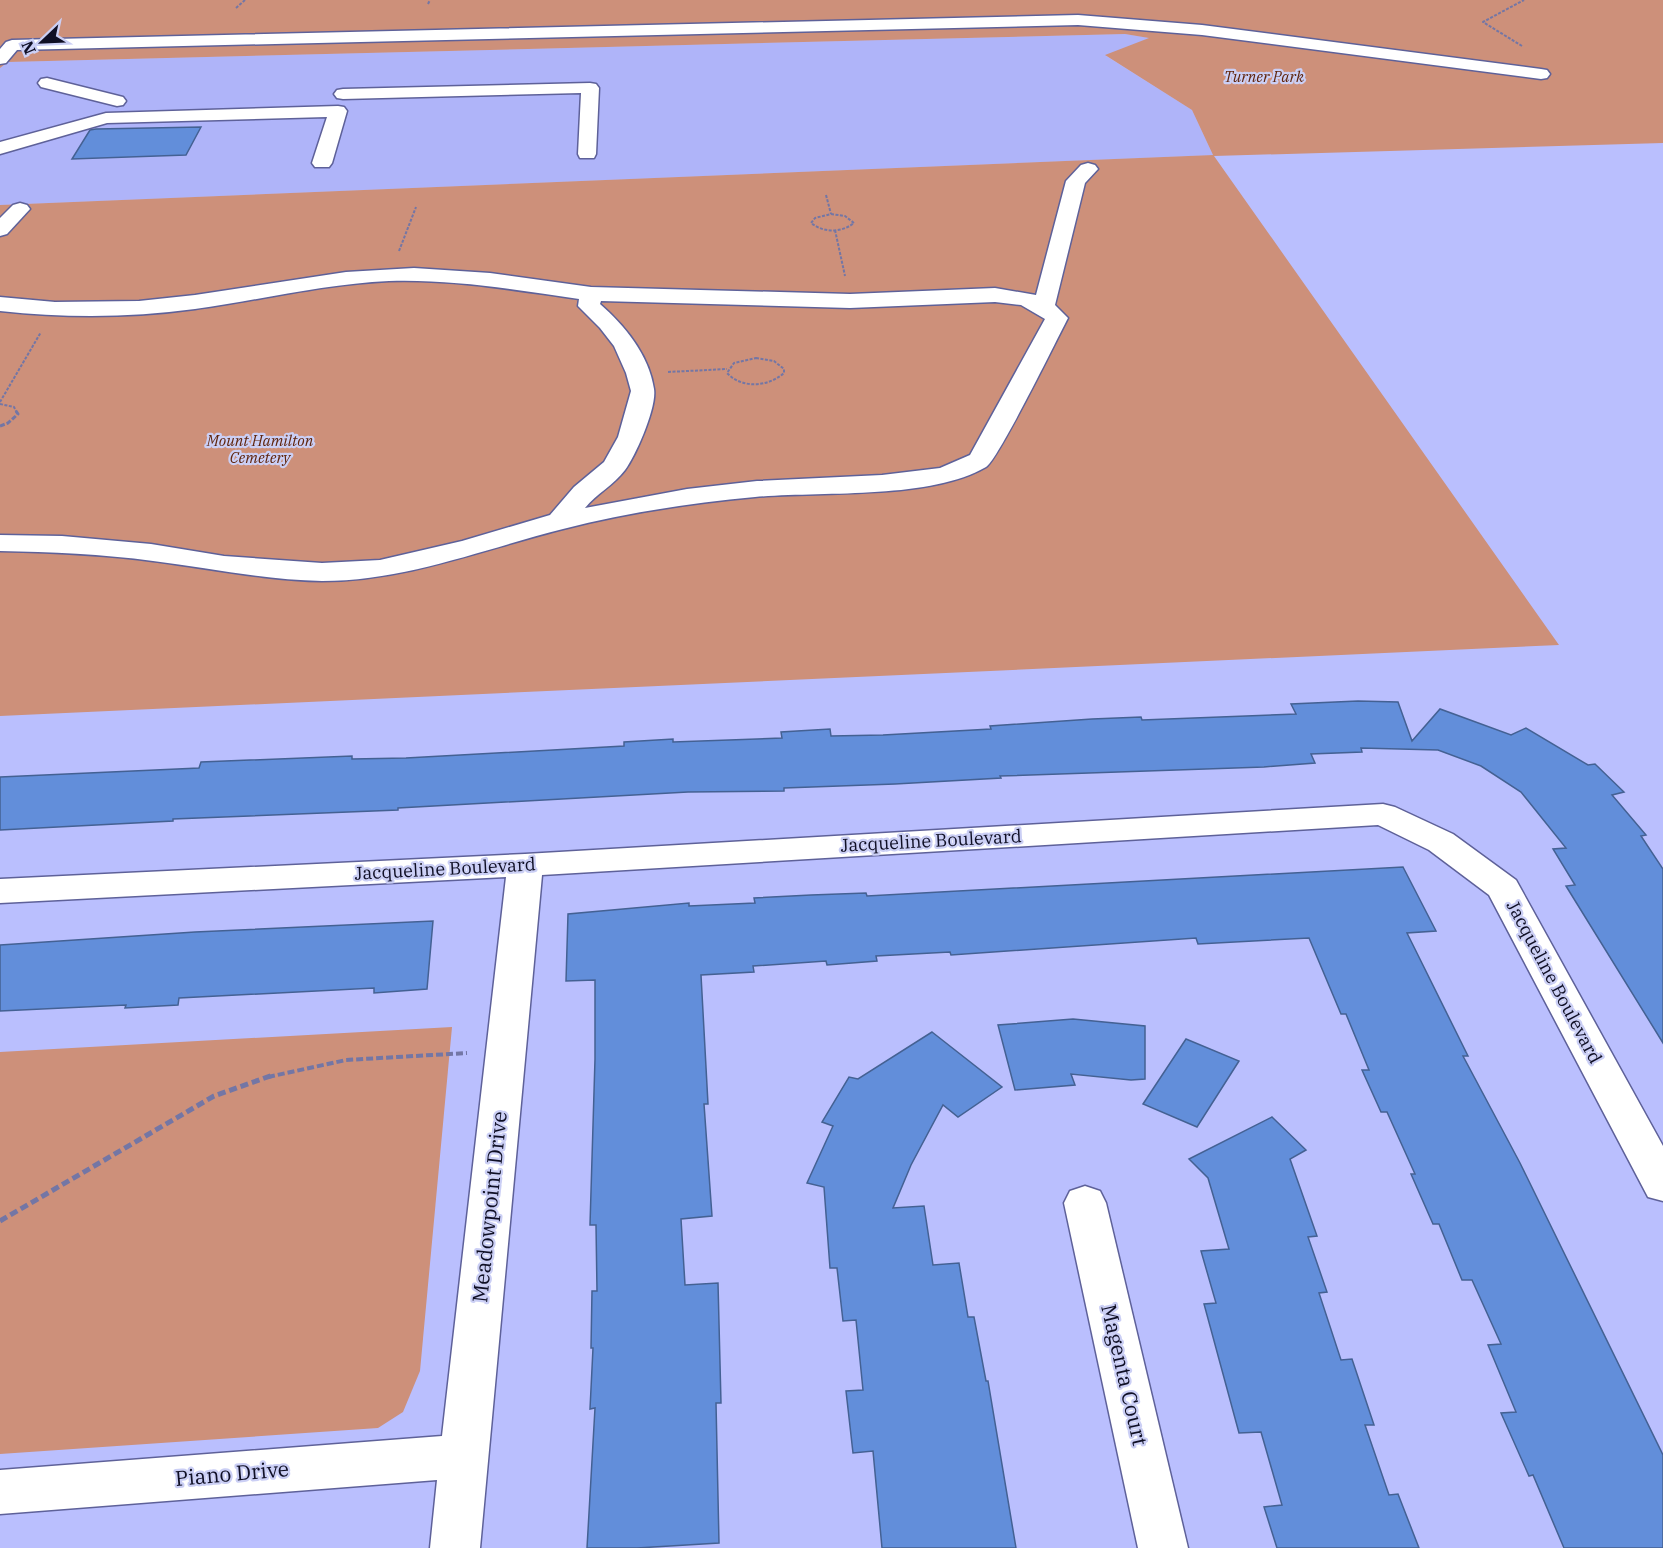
<svg xmlns="http://www.w3.org/2000/svg" width="1663" height="1548" font-family="'IBM Plex Serif',serif">
<rect width="100%" height="100%" fill="#babffe"/>
<polygon fill="#afb4f9" points="1125,34 1150,38 1106,56 1192,110 1213,155 0,205 0,68 8,62"/>
<g fill="#cd907a">
<polygon points="0,0 1663,0 1663,143 1214,156 1559,645 0,716 0,205 1213,155 1192,110 1105,55 1149,38 1125,34 8,62 0,68"/>
<polygon points="452,1027 420,1371 403,1412 378,1428 0,1454 0,1052"/>
</g>
<g fill="#628eda" stroke="#446193" stroke-width="1.5">
<polygon points="201,127 186,155 72,159 90,130 96,129"/>
<polygon points="1358,701 1398,702 1412,741 1440,709 1511,735 1526,728 1588,765 1595,764 1624,792 1612,795 1646,835 1641,836 1663,869 1663,1043 1566,886 1575,885 1553,849 1566,848 1521,792 1481,766 1438,750 1361,748 1362,752 1311,754 1315,763 1264,767 1000,776 1001,778 895,784 784,788 784,791 688,792 398,808 398,810 173,819 173,821 0,830 0,777 199,768 201,762 352,756 352,759 406,758 624,746 624,742 673,739 673,742 782,738 781,732 830,729 831,736 883,735 991,729 990,726 1092,719 1141,717 1142,720 1296,714 1291,704"/>
<polygon points="1403,867 1436,931 1407,933 1468,1056 1463,1056 1520,1163 1663,1455 1663,1548 1564,1548 1533,1475 1529,1476 1501,1413 1516,1412 1488,1345 1501,1344 1472,1280 1462,1280 1439,1224 1433,1224 1411,1174 1415,1174 1387,1112 1381,1112 1362,1070 1369,1070 1346,1014 1341,1014 1309,938 1198,944 1196,938 951,955 950,952 876,956 877,961 827,965 826,961 753,966 754,972 701,975 708,1104 704,1104 712,1216 681,1219 685,1285 718,1283 721,1403 716,1403 719,1543 637,1548 587,1548 595,1408 590,1409 593,1348 591,1348 592,1291 597,1291 596,1225 590,1225 595,1059 595,980 566,981 568,914 689,903 689,906 755,903 754,898 811,895 866,893 867,896"/>
<polygon points="433,921 427,989 374,993 374,988 179,998 178,1005 125,1008 126,1005 0,1011 0,945 195,932"/>
<polygon points="1073,1019 1145,1026 1145,1079 1131,1080 1071,1074 1075,1085 1015,1090 998,1025"/>
<polygon points="932,1032 1002,1087 958,1117 943,1105 911,1165 893,1208 924,1206 933,1265 959,1263 968,1317 974,1317 986,1381 988,1381 1016,1548 882,1548 873,1451 853,1453 846,1391 863,1390 856,1320 843,1321 837,1268 830,1268 824,1187 807,1183 833,1126 822,1122 849,1077 858,1079"/>
<polygon points="1186,1039 1239,1061 1197,1127 1143,1104"/>
<polygon points="1272,1117 1306,1150 1290,1159 1317,1236 1308,1237 1327,1292 1319,1293 1341,1360 1352,1359 1374,1425 1365,1425 1389,1495 1398,1494 1419,1548 1277,1548 1264,1507 1282,1505 1261,1432 1239,1433 1204,1304 1216,1303 1201,1251 1229,1249 1208,1178 1189,1159"/>
</g>
<g fill="none" stroke-linecap="round" stroke-linejoin="round">
<g stroke="#5e6199" stroke-width="3">
<g id="minor">
<polygon points="1078,15 1202,25 1541,69 1547,70 1550,74 1547,78 1541,79 1202,35 1078,25 17,50 6,63 0,64 0,49 6,42 12,40"/>
<polygon points="47,78 123,97 126,101 123,105 117,106 41,87 38,83 41,79"/>
<polygon points="590,83 596,84 599,88 596,154 594,158 580,158 578,154 581,93 343,99 337,98 334,94 337,90 343,89"/>
<polygon points="338,106 344,107 347,111 332,163 329,167 315,167 312,163 327,117 107,123 0,154 0,142 106,113"/>
<path d="M1088 163 1095 165 1098 169 1085 183 1055 305 1068 318C1057 339 998 460 986 467 930 500 820 491 755 497 691 503 625 513 563 529 484 549 405 581 322 581 265 580 209 568 153 561 102 554 51 552 0 551V535L62 536 151 544 224 556 322 563 380 560 462 541 550 515 574 487 604 462 618 437 631 391 626 373 614 346 600 328 578 306 579 299C516 290 453 279 389 281 324 284 260 300 195 309 130 318 65 318 0 311V297L55 302 139 301 195 295 346 272 414 268 490 273 591 287 850 294 995 288 1036 295 1066 181 1081 165ZM601 301 850 308 995 302 1021 305 1045 319 970 455 940 468 882 475 757 481 687 489 585 508C596 494 614 485 625 470 636 455 657 407 654 389 649 355 625 326 600 304Z"/>
<polygon points="20,203 27,205 30,209 7,234 0,236 0,218 13,205"/>
<polygon points="1383,804 1395,807 1453,834 1516,880 1663,1146 1663,1201 1648,1197 1489,895 1429,850 1378,825 542,875 480,1548 430,1548 437,1480 0,1514 0,1470 442,1436 506,877 0,903 0,879 525,854"/>
<polygon points="1085,1186 1100,1191 1106,1203 1188,1548 1138,1548 1064,1203 1070,1191"/>
</g>
</g>
<g stroke="#7376a5" stroke-width="2" stroke-dasharray="3 1.5" stroke-linecap="butt">
<polyline points="428,4 430,0"/>
<polyline points="236,8 245,0"/>
<polyline points="1522,46 1483,22 1524,0"/>
<polyline points="826,195 831,214"/>
<path d="M831 214 845 216 854 223C841 233 824 233 811 223L815 218Z"/>
<polyline points="835,230 845,276"/>
<polyline points="399,251 416,207"/>
<path d="M756 358 774 361 784 369V373C768 387 742 389 727 373L734 363Z"/>
<polyline points="668,372 727,369"/>
<polyline points="0,402 41,332"/>
<polyline points="0,404 14,407 17,413"/>
</g>
<polyline stroke="#7376a5" stroke-width="3" stroke-dasharray="5 2" stroke-linecap="butt" points="0,426 8,423 18,414 16,411"/>
<polyline stroke="#7376a5" stroke-width="4" stroke-dasharray="7 3" stroke-linecap="butt" points="268,1077 346,1060 467,1053"/>
<polyline stroke="#7376a5" stroke-width="5" stroke-dasharray="8 4" stroke-linecap="butt" points="0,1221 214,1096 273,1075"/>
<use href="#minor" fill="#fff" fill-rule="evenodd"/>
</g>
<g text-anchor="middle" stroke-width="4.5" stroke-linejoin="round" paint-order="stroke">
<g font-size="15" font-style="italic" fill="#5f240c" stroke="#cbcff5">
<text x="1264" y="82">Turner Park</text>
<text x="260" y="446">Mount Hamilton<tspan x="260" dy="17">Cemetery</tspan></text>
</g>
<g font-size="18" fill="#0f0f25" stroke="#cbcff5">
<text transform="translate(931 841) rotate(-3)" y="6">Jacqueline Boulevard</text>
<text transform="translate(445 869) rotate(-3)" y="6">Jacqueline Boulevard</text>
<text transform="translate(1554 982) rotate(62)" y="6">Jacqueline Boulevard</text>
</g>
<g font-size="21" fill="#0f0f25" stroke="#cbcff5">
<text transform="translate(490 1207) rotate(-84)" y="7">Meadowpoint Drive</text>
<text transform="translate(1124 1375) rotate(77)" y="7">Magenta Court</text>
<text transform="translate(232 1474) rotate(-5)" y="7">Piano Drive</text>
</g>
</g>
<g transform="translate(42 42) rotate(247)" stroke="#cbcff5" stroke-width="4.5" paint-order="stroke">
<path d="M0-4.5L10 22L0 15L-10 22Z" fill="#0f0f25"/>
<text y="-9" font-size="16" font-weight="bold" text-anchor="middle" fill="#0f0f25">N</text>
</g>
</svg>
